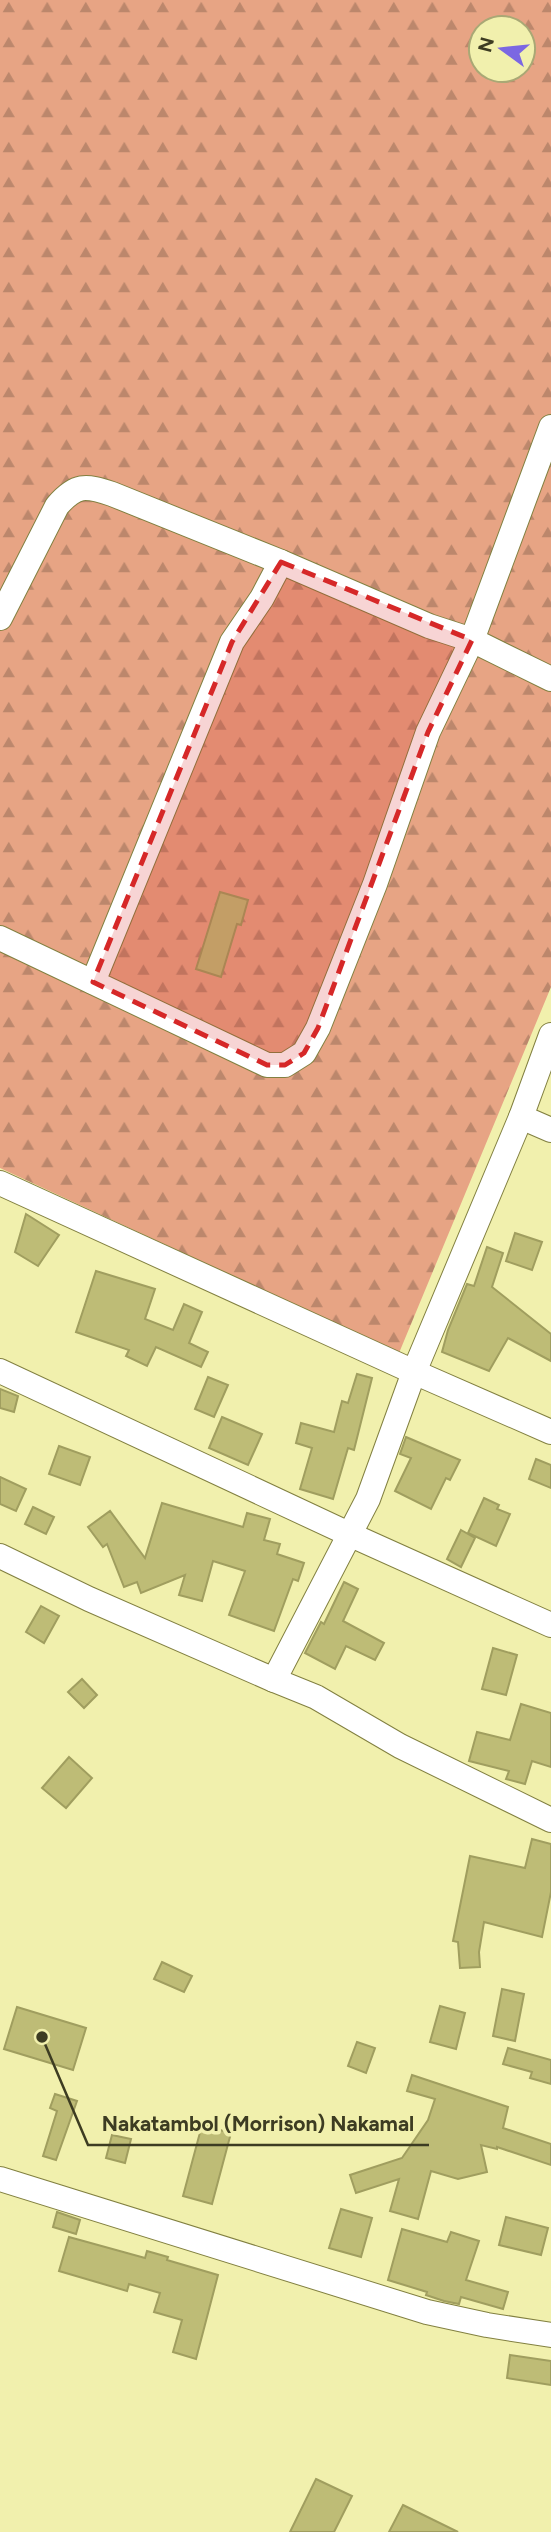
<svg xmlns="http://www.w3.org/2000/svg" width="551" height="2532" font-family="Figtree,sans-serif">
<defs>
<pattern id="forest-firs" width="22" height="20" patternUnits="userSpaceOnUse" patternTransform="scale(1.75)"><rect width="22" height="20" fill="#e7a484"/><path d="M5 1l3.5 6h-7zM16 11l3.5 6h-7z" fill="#bc876c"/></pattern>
</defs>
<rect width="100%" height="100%" fill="#f1f0ad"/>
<path fill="url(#forest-firs)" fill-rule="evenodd" d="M0 0H551V987L399 1353 0 1168ZM481 28H523V70H481Z"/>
<g fill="#bebc76" stroke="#a09e5f" stroke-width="2">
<polygon points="220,892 248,900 241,925 237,924 221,977 196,969"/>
<polygon points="26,1214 59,1235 38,1266 15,1252"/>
<polygon points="515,1233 542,1242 532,1270 506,1261"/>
<polygon points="487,1247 503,1253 492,1287 551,1334 551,1361 508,1338 489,1371 442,1352 448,1330 467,1284 474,1286"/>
<polygon points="96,1271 155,1289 145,1319 173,1330 184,1304 202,1312 189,1343 208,1352 201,1367 156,1347 147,1366 126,1356 129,1350 76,1332"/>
<polygon points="357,1374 372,1378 354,1450 348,1448 333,1499 300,1489 312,1448 296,1443 301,1423 334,1432 342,1401 348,1403"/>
<polygon points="208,1377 228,1385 214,1417 195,1409"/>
<polygon points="0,1389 18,1396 14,1412 0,1408"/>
<polygon points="222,1417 262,1434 248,1465 209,1448"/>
<polygon points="406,1437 460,1460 450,1480 446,1478 431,1509 395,1491 411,1458 400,1454"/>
<polygon points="59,1446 90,1457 80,1485 49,1474"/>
<polygon points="536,1459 551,1465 551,1488 529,1479"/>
<polygon points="0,1477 26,1489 16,1511 0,1504"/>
<polygon points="484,1498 499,1505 497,1509 510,1514 496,1546 468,1533"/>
<polygon points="162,1503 243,1527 247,1513 270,1519 264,1540 280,1544 277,1554 304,1563 298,1581 293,1579 274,1631 229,1615 245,1571 213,1561 202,1601 179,1595 185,1575 141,1593 137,1582 124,1587 107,1544 103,1547 88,1527 110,1511 145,1558"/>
<polygon points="33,1507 54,1517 46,1534 25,1524"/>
<polygon points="461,1530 475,1538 461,1567 447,1559"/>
<polygon points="344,1582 358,1589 343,1621 384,1643 375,1660 346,1646 335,1669 305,1653 321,1622 324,1624"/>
<polygon points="41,1606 59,1616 44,1643 26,1632"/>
<polygon points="493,1648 517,1655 506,1695 482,1689"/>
<polygon points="82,1679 97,1695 84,1708 68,1692"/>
<polygon points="521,1704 551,1713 551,1767 532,1761 525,1784 506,1779 509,1771 469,1761 477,1732 510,1740"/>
<polygon points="69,1757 92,1778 66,1808 42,1788"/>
<polygon points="532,1839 551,1844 551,1892 542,1937 484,1922 479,1952 480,1967 460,1968 458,1942 453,1941 470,1856 525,1868"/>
<polygon points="162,1962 192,1976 184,1992 154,1979"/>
<polygon points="502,1989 524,1994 515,2041 493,2036"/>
<polygon points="440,2006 465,2013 456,2049 430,2042"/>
<polygon points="17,2007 86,2028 73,2070 4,2049"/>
<polygon points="357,2042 375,2048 366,2073 348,2066"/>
<polygon points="508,2048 551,2060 551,2084 530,2078 532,2072 503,2064"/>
<polygon points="412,2075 508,2107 503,2128 551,2144 551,2165 497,2147 497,2149 481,2145 487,2172 458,2179 431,2171 418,2219 390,2211 399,2179 356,2193 350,2175 402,2158 428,2120 435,2099 407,2091"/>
<polygon points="55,2094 77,2101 56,2160 43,2156 57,2111 50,2108"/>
<polygon points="202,2125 231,2133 212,2204 183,2196"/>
<polygon points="112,2135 131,2139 125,2163 106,2158"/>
<polygon points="341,2209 372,2218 361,2257 329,2248"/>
<polygon points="57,2212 80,2220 76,2234 53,2227"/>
<polygon points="506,2217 548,2228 541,2255 499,2245"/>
<polygon points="402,2229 447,2242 451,2232 479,2241 466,2280 508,2292 503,2309 461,2297 459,2304 444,2301 426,2295 427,2292 388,2280"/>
<polygon points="69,2237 145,2258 147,2251 168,2257 167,2260 218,2275 196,2359 173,2352 182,2320 154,2312 160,2293 129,2284 127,2291 59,2271"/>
<polygon points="510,2355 551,2361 551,2385 507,2378"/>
<polygon points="316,2479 352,2496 334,2532 290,2532"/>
<polygon points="403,2505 458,2532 389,2532"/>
</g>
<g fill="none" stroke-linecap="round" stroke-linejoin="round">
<g stroke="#828041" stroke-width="26">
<g id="minor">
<path d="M0 618 57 506C76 484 85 485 112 494L281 562 429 626 472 640 551 679"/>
<polyline points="0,938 267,1065 285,1065 304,1053 318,1028 375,884 428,732 472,640 551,427"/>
<polyline points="93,982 232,642 262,598 281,562"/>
<polyline points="551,1035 521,1117 414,1372 368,1499 274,1680 316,1697 400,1746 551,1820"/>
<polyline points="521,1117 551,1130"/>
<polyline points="0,1183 414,1372 551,1432"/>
<polyline points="0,1371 351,1535 551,1625"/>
<polyline points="0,1556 89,1599 274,1680"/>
<polyline points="0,2179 427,2312 487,2325 551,2335"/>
</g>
</g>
<use href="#minor" stroke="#fff" stroke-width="24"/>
</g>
<path fill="#d62828" fill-opacity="0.2" stroke="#d62828" stroke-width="5" stroke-dasharray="14 9" stroke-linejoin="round" d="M281 562 472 640 428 732 318 1028 304 1053 285 1065H267L93 982 232 642Z"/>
<path fill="none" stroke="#3d3c22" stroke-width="2.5" d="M42 2037L88 2145H429"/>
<circle fill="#3d3c22" stroke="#f1f0ad" stroke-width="2.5" cx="42" cy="2037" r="7"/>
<g font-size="21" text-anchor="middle" font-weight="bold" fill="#3d3c22" stroke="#f1f0ad" stroke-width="7" stroke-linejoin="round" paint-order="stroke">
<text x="258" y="2131">Nakatambol (Morrison) Nakamal</text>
</g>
<g transform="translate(502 49) rotate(285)"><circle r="33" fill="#f1f0ad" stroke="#a9a875" stroke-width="2"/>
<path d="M0-5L12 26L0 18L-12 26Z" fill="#7b67e2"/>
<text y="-10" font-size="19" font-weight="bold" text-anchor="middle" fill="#3d3c22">N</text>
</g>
</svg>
